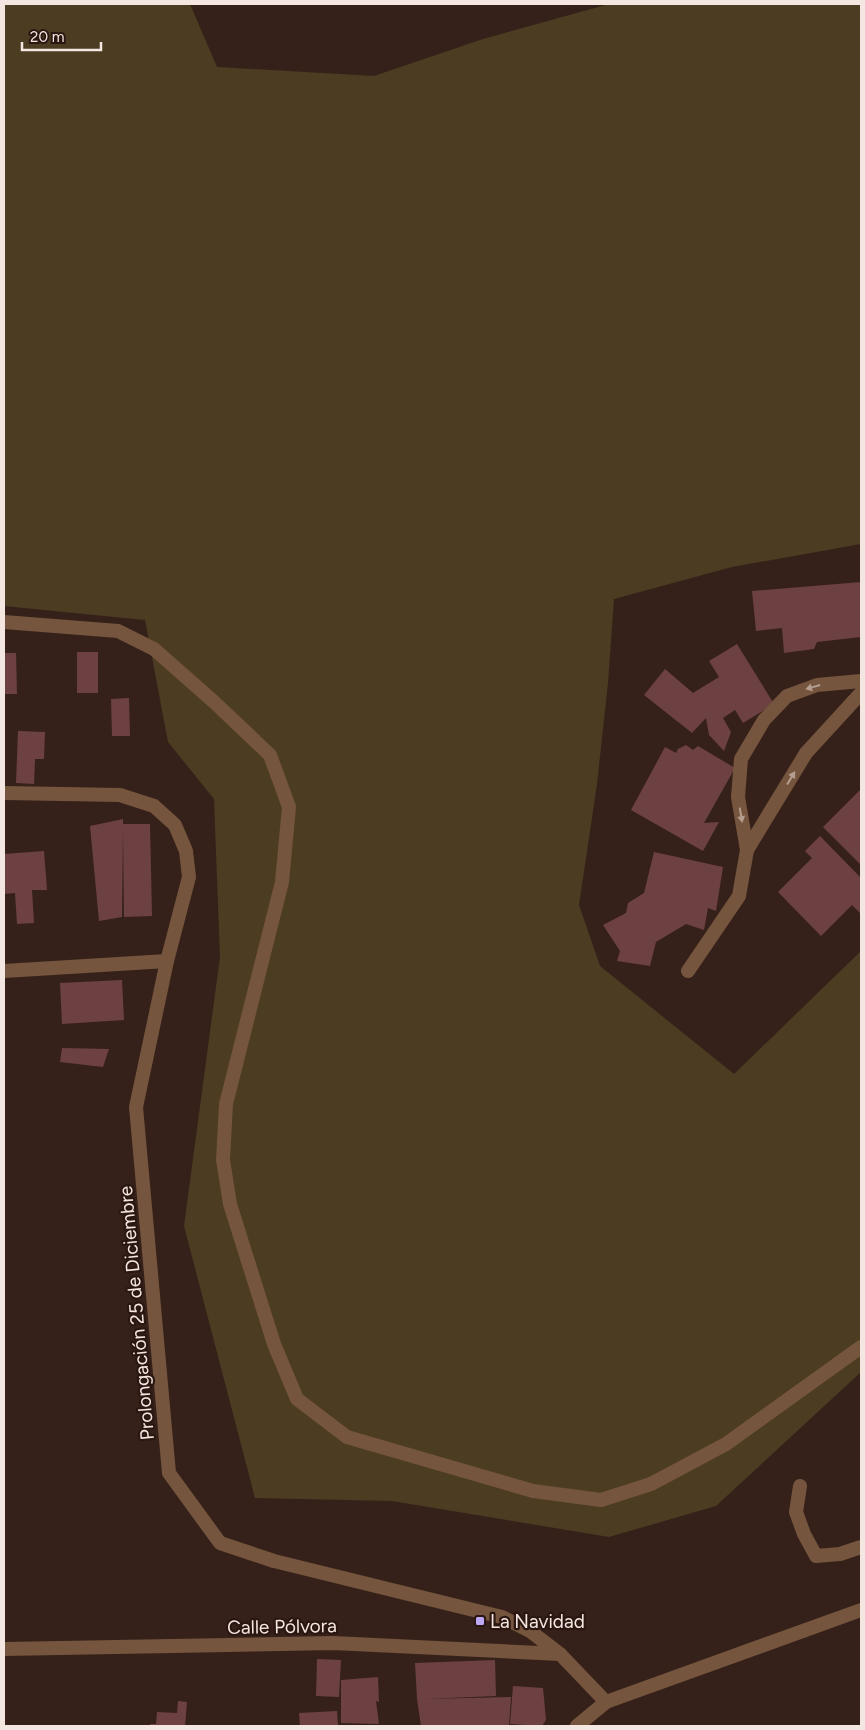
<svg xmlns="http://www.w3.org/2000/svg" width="865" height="1730" font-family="Figtree,sans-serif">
<rect width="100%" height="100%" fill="#36211a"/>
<polygon fill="#4c3c21" points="4,4 190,4 217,67 374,76 483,39 609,4 861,4 861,544 732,567 614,599 608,683 597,784 579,905 600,966 734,1074 861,951 861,1372 716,1506 609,1537 392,1501 255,1498 184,1226 220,957 214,799 168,742 145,620 4,606"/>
<g fill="#6d4041">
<polygon points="861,582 861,637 817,642 814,649 784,653 782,628 756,631 752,591"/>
<polygon points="737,644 774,704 743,723 735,710 723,718 731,732 724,751 709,735 706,718 692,733 644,695 665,669 693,693 719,677 709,661"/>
<rect x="77" y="652" width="21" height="41"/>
<polygon points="4,653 16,653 17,694 4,694"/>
<polygon points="129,698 130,736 112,736 111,699"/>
<polygon points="18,731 45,732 44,759 35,759 34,784 16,783"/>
<polygon points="686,745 693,750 698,746 735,768 704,823 719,822 703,851 631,810 665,747 676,753 678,749"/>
<polygon points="861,789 861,865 823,827"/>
<polygon points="123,819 123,824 150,824 152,916 124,917 123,833 122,917 99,921 90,826"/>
<polygon points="820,836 861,878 861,914 852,905 821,936 778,892 812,858 805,851"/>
<polygon points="44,851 47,890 32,890 34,923 17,924 15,893 4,894 4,854"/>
<polygon points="654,852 723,867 716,911 708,908 704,930 686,924 656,942 650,966 617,961 620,951 603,925 626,913 628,903 644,893"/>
<polygon points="122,980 124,1020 62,1024 60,983"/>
<polygon points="62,1048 109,1049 103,1067 60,1062"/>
<polygon points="317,1659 341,1660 339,1697 316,1696"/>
<polygon points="495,1660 496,1696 425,1699 511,1697 509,1726 421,1726 417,1699 415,1663"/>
<polygon points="378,1677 379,1702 376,1701 379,1724 341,1723 341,1680"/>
<polygon points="513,1686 543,1688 546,1720 542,1726 510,1724"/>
<polygon points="178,1701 187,1702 185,1726 150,1726 150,1724 156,1724 157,1712 177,1713"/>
<polygon points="337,1711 338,1726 300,1726 299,1713"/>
</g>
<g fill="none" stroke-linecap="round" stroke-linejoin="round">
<polyline stroke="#75553d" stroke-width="14" points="800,1486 796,1512 804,1534 816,1556 840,1554 861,1547"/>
<g stroke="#75553d" stroke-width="14">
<polyline points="4,622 118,631 154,649 213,701 270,755 289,807 282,882 226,1104 223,1160 230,1204 274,1344 297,1399 347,1437 533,1491 601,1500 651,1484 726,1444 861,1347"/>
<polyline points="4,793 120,795 154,806 175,825 186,851 189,877 167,961 136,1107 169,1473 220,1543 274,1561 502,1617 530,1631 560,1654 606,1702"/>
<polyline points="747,850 806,753 861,693"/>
<polyline points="4,971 167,961"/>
<polyline points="688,971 739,896 747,850 738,797 741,759 764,720 787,696 817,685 861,681"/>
<polyline points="4,1649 333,1643 560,1654"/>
<polyline points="577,1726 606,1702 861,1610"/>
</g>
</g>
<defs><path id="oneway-solid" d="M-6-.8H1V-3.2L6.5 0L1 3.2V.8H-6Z" transform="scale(1.25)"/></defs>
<g fill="#b49e8f">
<use href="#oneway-solid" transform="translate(813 687) rotate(164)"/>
<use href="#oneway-solid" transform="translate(791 778) rotate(-59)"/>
<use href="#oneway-solid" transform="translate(741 815) rotate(80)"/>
</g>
<rect fill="#bda9f5" stroke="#2b1711" stroke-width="2" x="475" y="1616" width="10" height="10" rx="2.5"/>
<g text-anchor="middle" stroke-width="4.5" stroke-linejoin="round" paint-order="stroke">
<g font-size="19" fill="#f4e6e1" stroke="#2b1711">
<text transform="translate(136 1313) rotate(-95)" y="7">Prolongación 25 de Diciembre</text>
<text transform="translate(282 1626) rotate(-1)" y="7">Calle Pólvora</text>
</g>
<g font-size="19" fill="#f4e6e1" stroke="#2b1711" text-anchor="start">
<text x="490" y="1628">La Navidad</text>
</g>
</g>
<rect width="865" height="1730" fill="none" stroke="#f4e6e1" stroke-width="10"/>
<path d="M22 42v8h79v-8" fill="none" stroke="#f4e6e1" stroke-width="2.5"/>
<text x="30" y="42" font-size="15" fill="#f4e6e1" stroke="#2b1711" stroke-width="4" paint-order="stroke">20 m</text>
</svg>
